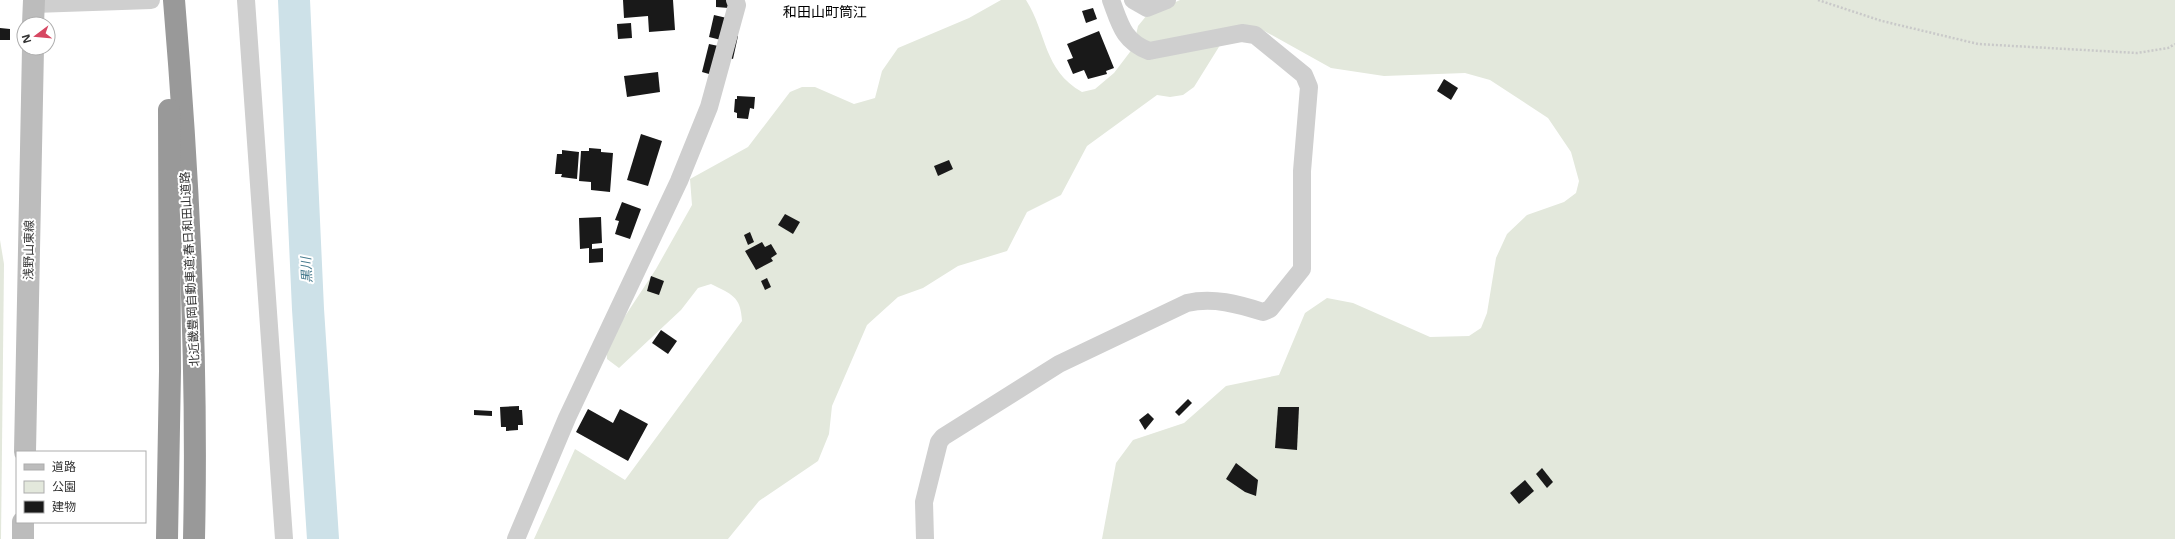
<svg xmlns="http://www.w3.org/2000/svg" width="2175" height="539" font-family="'Open Sans','Noto Sans JP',sans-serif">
<rect width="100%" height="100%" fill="#fff"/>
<g fill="#e3e8dc">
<path d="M1001 0H1026C1047 33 1043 70 1082 92L1095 89 1114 73 1133 48 1138 26 1147 15 1180 0H2175V539H1102L1116 463 1133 440 1184 423 1226 386 1279 375 1305 313 1327 298 1353 303 1430 337 1469 336 1481 328 1487 313 1496 258 1507 234 1527 215 1564 202 1576 193 1579 181 1571 152 1548 118 1490 80 1465 73 1384 76 1331 68 1259 28 1222 42 1194 87 1183 95 1170 97 1157 95 1087 146 1061 195 1027 212 1007 251 958 266 923 288 898 297 867 325 832 406 829 434 818 461 759 501 728 539H534L575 449 625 480 742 321C741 296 731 294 711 284L698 288 681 310 619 368 607 359 606 345 656 269 692 205 690 179 748 147 790 92 802 87H815L854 104 875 98 882 71 898 48 969 18Z"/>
<polygon points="0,240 4,264 1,539 0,539"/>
</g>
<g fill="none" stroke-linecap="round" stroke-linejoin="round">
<polyline stroke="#cde1e8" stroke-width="32" points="294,0 308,309 323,539"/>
</g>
<g fill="#191919">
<polygon points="623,0 673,0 675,30 649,32 648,16 624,18"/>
<polygon points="716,0 744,0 729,8 716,7"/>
<polygon points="1093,8 1097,19 1086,23 1082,11"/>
<polygon points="714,15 731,19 736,35 738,36 733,59 727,57 716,76 702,72 709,44 723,47 725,41 709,37"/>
<polygon points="631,23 632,38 618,39 617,24"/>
<polygon points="0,28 10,29 10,40 0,40"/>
<polygon points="1099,31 1114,68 1106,71 1107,74 1088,79 1084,70 1073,74 1067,60 1073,58 1067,44"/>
<polygon points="658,72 660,92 627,97 624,76"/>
<polygon points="1444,79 1458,88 1451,100 1437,91"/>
<polygon points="737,96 755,97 754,109 750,108 748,119 737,118 737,113 734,112 735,99 737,99"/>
<polygon points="641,134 662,141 648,186 627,180"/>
<polygon points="589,148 601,149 601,152 613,153 610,192 591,190 591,182 579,181 581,151 589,151"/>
<polygon points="562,150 579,152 577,179 561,177 562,174 555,174 557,154 562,154"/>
<polygon points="949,160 953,169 938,176 934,166"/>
<polygon points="622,202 641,209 630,239 615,234 619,221 615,220"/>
<polygon points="785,214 800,222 793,234 778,225"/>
<polygon points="601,217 602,243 592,244 592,249 603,248 603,262 589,263 589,248 580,249 579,218"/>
<polygon points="750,232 754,242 748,245 744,235"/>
<polygon points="762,242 765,247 771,244 777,254 771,258 773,261 756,270 745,251"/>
<polygon points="651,276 664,281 659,295 647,291"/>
<polygon points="767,278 771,287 765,290 761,281"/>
<polygon points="661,330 677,341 668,354 652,343"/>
<polygon points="1188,399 1192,403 1179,416 1175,412"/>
<polygon points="519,406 519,410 522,410 523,425 518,425 518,430 506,431 506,427 501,427 500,407"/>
<polygon points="1278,407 1299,407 1297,450 1275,448"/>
<polygon points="588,409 613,423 620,409 648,424 628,461 576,432"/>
<polygon points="474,410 492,411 492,416 474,415"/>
<polygon points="1148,413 1154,419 1145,430 1139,420"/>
<polygon points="1236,463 1258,480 1256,496 1245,492 1226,479"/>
<polygon points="1542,468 1553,482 1547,488 1536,474"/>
<polygon points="1525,480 1534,491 1519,504 1510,493"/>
</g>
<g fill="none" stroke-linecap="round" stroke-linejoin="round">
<polyline stroke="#c9c9c9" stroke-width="2.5" stroke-dasharray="2 2" stroke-linecap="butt" points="1818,0 1882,21 1978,44 2137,53 2168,48 2175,44"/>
<g stroke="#cfcfcf" stroke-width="18">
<polyline points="246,0 284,539"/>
<polyline points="1133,0 1147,8 1167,0"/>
<polyline points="34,4 151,0"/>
<polyline points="516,539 567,418 679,181 709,107 737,5 735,0"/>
<path d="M925 539 924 502 939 442 943 437 1059 364 1187 303C1213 297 1238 304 1263 312L1270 309 1302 269V171L1309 87 1304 75 1255 35 1242 33 1149 51C1123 41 1120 24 1111 0"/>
</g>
<g stroke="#bcbcbc" stroke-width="22">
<polyline points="33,24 34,0"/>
<polyline points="25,452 33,48"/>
<polyline points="23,539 23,522"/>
</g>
<g stroke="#999" stroke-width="22">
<path d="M174 0C189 179 198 359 194 539"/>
<polyline points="167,539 170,371 169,110"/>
</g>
</g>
<g text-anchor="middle" stroke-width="4" stroke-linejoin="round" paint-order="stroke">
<g font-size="12" fill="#323232" stroke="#fff">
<text transform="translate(29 250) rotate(-89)" y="4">浅野山東線</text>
<text transform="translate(190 269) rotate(-93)" y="4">北近畿豊岡自動車道;春日和田山道路</text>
</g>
<g font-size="13" font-style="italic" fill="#467a8d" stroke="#fff">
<text transform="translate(306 270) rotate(-93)" y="5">黒川</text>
</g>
<g font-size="14" fill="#000" stroke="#fff">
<text x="825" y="17">和田山町筒江</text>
</g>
</g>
<rect x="16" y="451" width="130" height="72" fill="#ffffff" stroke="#adadad"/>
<rect x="24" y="464" width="20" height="6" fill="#bcbcbc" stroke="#adadad"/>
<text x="52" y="471" font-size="12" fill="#323232">道路</text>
<rect x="24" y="481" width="20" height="12" fill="#e3e8dc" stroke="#adadad"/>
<text x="52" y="491" font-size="12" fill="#323232">公園</text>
<rect x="24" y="501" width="20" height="12" fill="#191919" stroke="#adadad"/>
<text x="52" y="511" font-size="12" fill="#323232">建物</text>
<g transform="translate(36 36) rotate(254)"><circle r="19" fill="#ffffff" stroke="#adadad"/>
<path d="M0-3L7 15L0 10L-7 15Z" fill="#d64762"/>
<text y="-6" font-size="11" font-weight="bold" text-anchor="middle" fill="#323232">N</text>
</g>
</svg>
